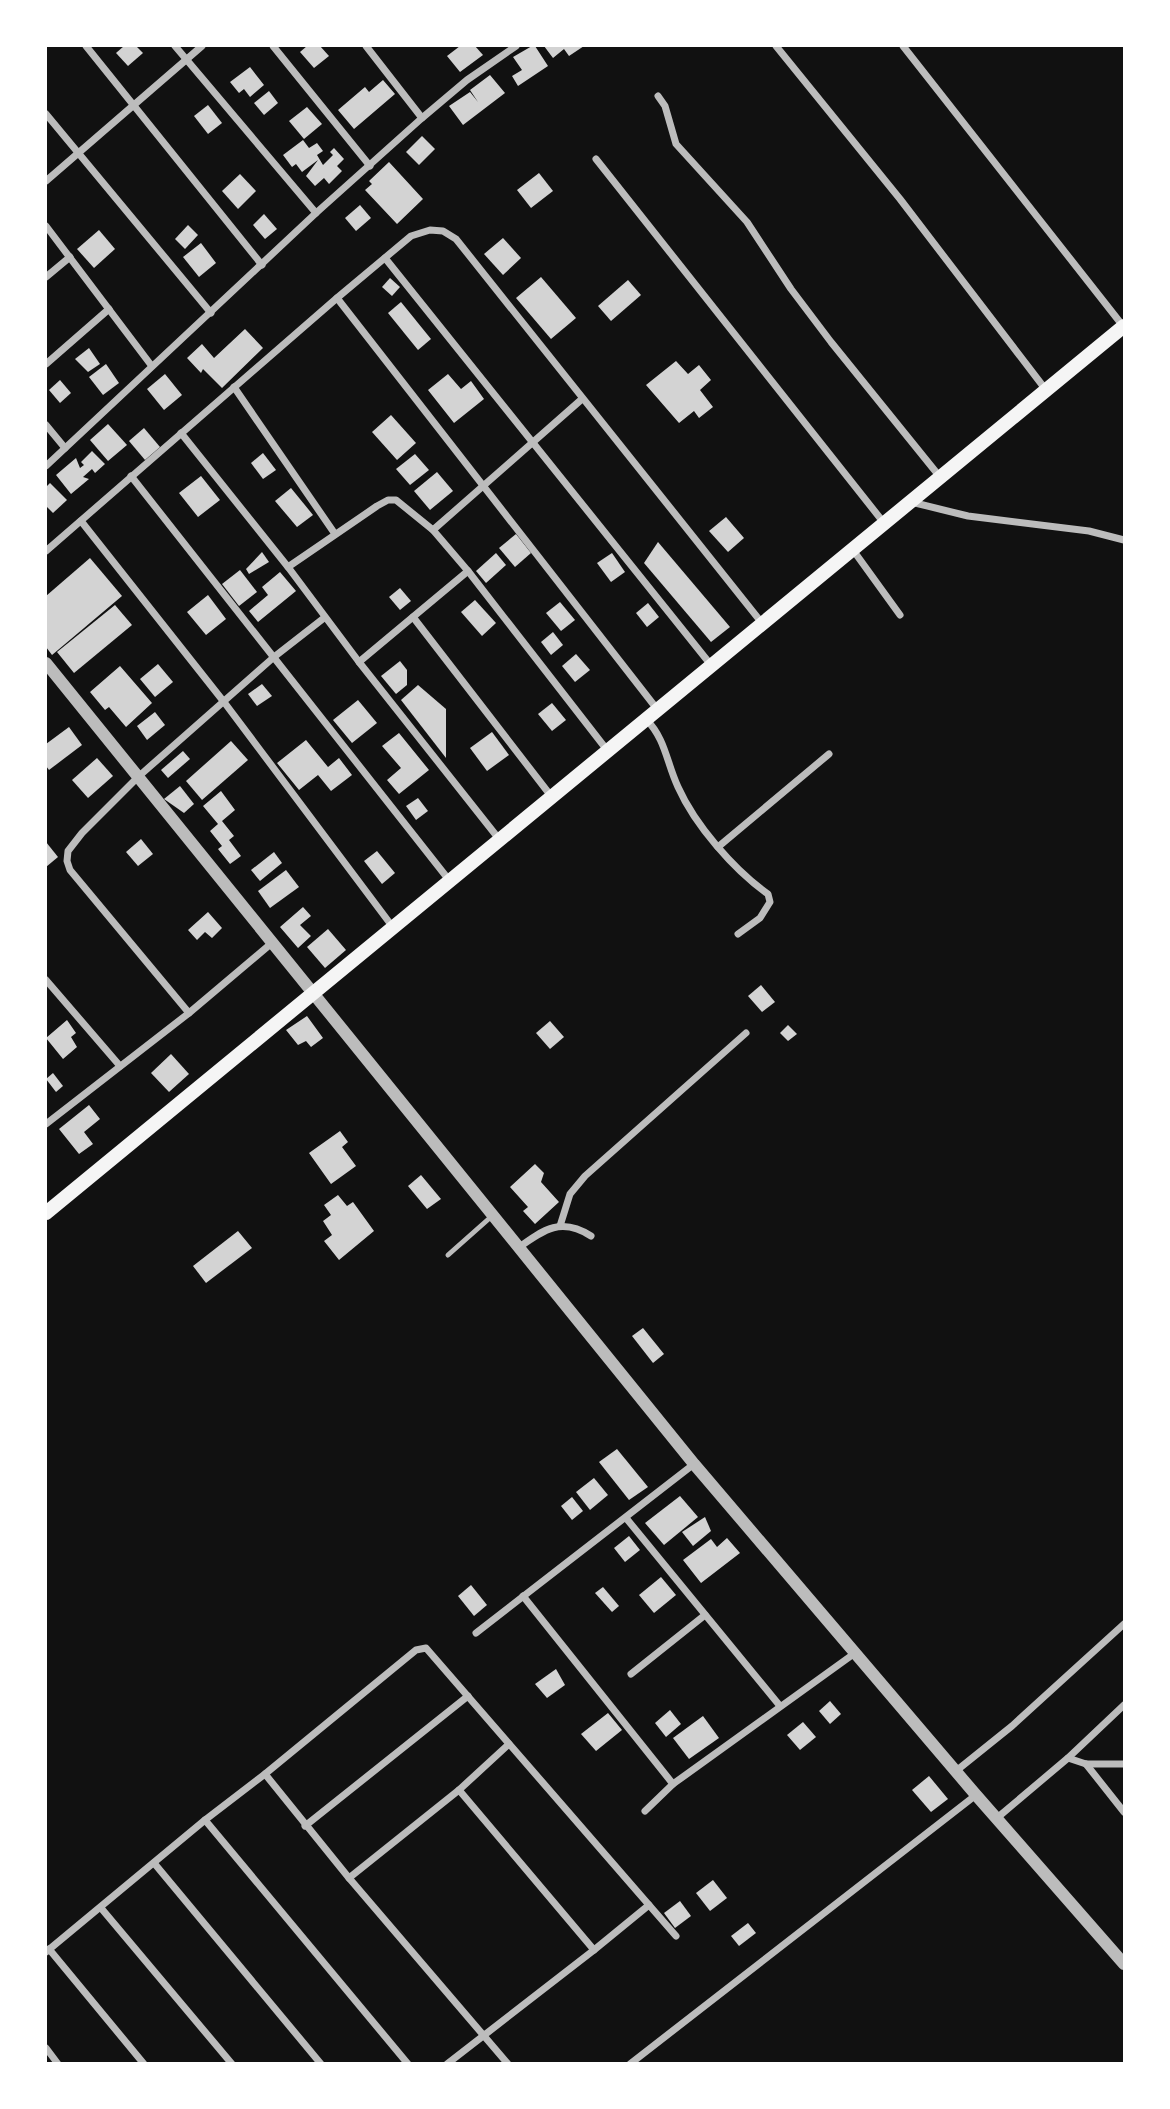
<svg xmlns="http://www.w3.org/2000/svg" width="1170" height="2109" font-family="'Zilla Slab',serif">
<rect width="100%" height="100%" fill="#111"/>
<g fill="#d3d3d3">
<polygon points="124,46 136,46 143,53 128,66 116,53"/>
<polygon points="307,46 320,46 329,56 314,68 300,52"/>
<polygon points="460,46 475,46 483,55 460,72 447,56"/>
<polygon points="532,46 535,46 548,66 518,86 512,76 522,70 513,57"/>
<polygon points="544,46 584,46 569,56 564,49 553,58"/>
<polygon points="250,67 264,85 250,97 244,89 239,93 230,82"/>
<polygon points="490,75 505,93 463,125 449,106 470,92 478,102 470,90"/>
<polygon points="383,80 395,94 354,129 338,110 365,87 369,92"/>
<polygon points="269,91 278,103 264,115 254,103"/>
<polygon points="208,105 222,123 208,134 194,116"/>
<polygon points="307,107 322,124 304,139 289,121"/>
<polygon points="422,136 435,149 419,165 406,152"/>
<polygon points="303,140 309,148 317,143 323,151 317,155 323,165 333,155 330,152 334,148 344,159 337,166 342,171 329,184 324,178 315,186 306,176 318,160 302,172 296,164 292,167 283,155"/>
<polygon points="389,162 423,199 397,224 365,190 372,184 369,181"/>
<polygon points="539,173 553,191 531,208 517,190"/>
<polygon points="240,174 256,191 238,209 222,191"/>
<polygon points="360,205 371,218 356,231 345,218"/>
<polygon points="264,214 277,229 265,239 253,225"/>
<polygon points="188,225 198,235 185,249 175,239"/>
<polygon points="99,230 115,249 94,268 77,249"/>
<polygon points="503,238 521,258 503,275 484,254"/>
<polygon points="201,243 216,263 199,277 183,257"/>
<polygon points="541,277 576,318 551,339 516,298"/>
<polygon points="390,278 400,287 392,296 382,287"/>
<polygon points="628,280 641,295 611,321 598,306"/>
<polygon points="401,302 431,339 418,350 388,313"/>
<polygon points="245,329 263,348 222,388 203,369 201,373 187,358 202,344 214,358"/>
<polygon points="89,348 100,364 88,372 75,359"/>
<polygon points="676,361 688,374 699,365 711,380 700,390 713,407 699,418 694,411 679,423 646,385"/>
<polygon points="106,364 119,383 103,395 89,377"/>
<polygon points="165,374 182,395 164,410 147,389"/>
<polygon points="448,374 461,389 471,381 484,399 454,423 428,390"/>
<polygon points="60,380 71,393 60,403 49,390"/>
<polygon points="391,415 416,443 397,460 372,432"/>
<polygon points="108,424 127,445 108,461 90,440"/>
<polygon points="144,428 160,447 145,460 129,441"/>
<polygon points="92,451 105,464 95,473 92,469 83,477 89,479 71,494 56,475 76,458 80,468 84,465 81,462"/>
<polygon points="263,453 276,470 263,479 251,463"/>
<polygon points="415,454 429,470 410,485 396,469"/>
<polygon points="437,472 453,491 430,510 414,491"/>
<polygon points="201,476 220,500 198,517 179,493"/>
<polygon points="50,483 67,500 53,513 46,506 46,487"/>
<polygon points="291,488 313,515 297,527 275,501"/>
<polygon points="726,517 744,538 728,552 709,531"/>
<polygon points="516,534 531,553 515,567 499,548"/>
<polygon points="658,542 730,627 711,642 644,563"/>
<polygon points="262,552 269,562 249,574 246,569"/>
<polygon points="496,553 506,565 486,583 476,571"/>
<polygon points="612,553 625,572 611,582 597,563"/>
<polygon points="90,558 122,596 52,655 46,647 46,596"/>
<polygon points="240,570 257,592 239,606 222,584"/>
<polygon points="280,572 296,591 258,622 249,611 268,595 262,587"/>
<polygon points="400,588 411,601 400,610 389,597"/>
<polygon points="208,595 226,619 206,635 187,612"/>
<polygon points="475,600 496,623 482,636 461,612"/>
<polygon points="560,602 575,620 561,631 546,613"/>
<polygon points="648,603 659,617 647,627 636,613"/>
<polygon points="115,605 132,625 74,673 57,652"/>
<polygon points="553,632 563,645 551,655 541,642"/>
<polygon points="576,654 590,670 575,682 562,666"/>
<polygon points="400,661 407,670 407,685 396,694 381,676"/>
<polygon points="158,664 173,682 155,697 140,679"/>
<polygon points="120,666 152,703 126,727 109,707 105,710 90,692"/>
<polygon points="262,684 272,696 257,706 248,694"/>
<polygon points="418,685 446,709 446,758 401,700"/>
<polygon points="358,700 377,723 352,743 333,720"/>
<polygon points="552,703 566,720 552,731 538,714"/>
<polygon points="155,712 165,725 147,740 137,726"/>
<polygon points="69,727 82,745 49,770 46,766 46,744"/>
<polygon points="492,732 509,755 487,771 470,748"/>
<polygon points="399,733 429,770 399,794 387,780 401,768 382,746"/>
<polygon points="306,740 328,767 339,758 352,775 331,791 318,775 299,790 277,763"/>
<polygon points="231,741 248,760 202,800 186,781"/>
<polygon points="183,751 190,759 168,778 161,770"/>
<polygon points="97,758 113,776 88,798 72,780"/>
<polygon points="180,786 194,804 184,813 164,799"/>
<polygon points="221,791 235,810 222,821 234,836 229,840 241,856 230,864 218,849 222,846 210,831 218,824 203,806"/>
<polygon points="418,798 428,811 416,820 406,806"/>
<polygon points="141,839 153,854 138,866 126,852"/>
<polygon points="46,842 58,857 46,867"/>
<polygon points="377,851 395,873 382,884 364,861"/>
<polygon points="274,852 282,863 260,881 251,870"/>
<polygon points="286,870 299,887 270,908 258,891"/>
<polygon points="303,907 311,916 300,925 311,936 298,948 280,927"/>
<polygon points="208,912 222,928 212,938 205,932 197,940 188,930"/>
<polygon points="328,929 346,950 325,968 307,947"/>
<polygon points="761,985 775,1002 762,1012 748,996"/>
<polygon points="307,1016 323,1038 311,1047 306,1041 298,1045 286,1030"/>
<polygon points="67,1020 76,1033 71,1037 77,1047 63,1059 46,1038"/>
<polygon points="550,1021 564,1037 550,1049 536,1033"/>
<polygon points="788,1025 797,1034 788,1041 780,1033"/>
<polygon points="171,1054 189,1074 169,1092 151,1073"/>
<polygon points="53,1073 63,1086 56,1092 46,1079"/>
<polygon points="89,1105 100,1119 84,1132 93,1144 79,1154 59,1129"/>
<polygon points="340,1131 348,1142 342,1147 356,1166 331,1184 309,1153"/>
<polygon points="535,1164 544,1173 541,1182 559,1202 535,1224 523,1211 528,1207 510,1187"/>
<polygon points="421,1175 441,1199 427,1209 408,1186"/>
<polygon points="338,1195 347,1206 353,1202 374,1231 339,1260 324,1241 332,1235 323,1221 331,1215 324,1205"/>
<polygon points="238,1231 252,1248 206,1283 193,1266"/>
<polygon points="643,1328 664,1354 653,1363 632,1336"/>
<polygon points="617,1449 648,1487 629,1500 599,1462"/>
<polygon points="594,1478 608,1495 590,1510 576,1492"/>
<polygon points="680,1496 698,1517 664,1545 645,1523"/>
<polygon points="572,1497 583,1511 572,1520 561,1506"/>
<polygon points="705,1517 711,1531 693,1546 682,1532"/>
<polygon points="629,1536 640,1550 625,1562 614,1548"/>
<polygon points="727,1538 740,1553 701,1583 683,1560 711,1539 717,1547"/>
<polygon points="661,1577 676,1595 654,1613 639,1595"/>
<polygon points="471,1585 487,1605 474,1616 458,1596"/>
<polygon points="603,1587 619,1606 612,1612 595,1593"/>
<polygon points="556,1669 565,1685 547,1698 535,1684"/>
<polygon points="830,1701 841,1714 830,1724 819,1711"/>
<polygon points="670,1710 681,1724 666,1737 655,1723"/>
<polygon points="608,1713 622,1730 596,1751 581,1734"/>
<polygon points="703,1716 719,1738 689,1759 673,1738"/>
<polygon points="803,1722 816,1737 800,1750 787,1735"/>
<polygon points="929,1776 948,1799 931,1812 912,1790"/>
<polygon points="713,1880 727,1898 710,1911 696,1893"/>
<polygon points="680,1901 691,1916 675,1928 664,1913"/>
<polygon points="748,1923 756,1933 739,1946 731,1936"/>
</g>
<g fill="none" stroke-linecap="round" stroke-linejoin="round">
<polyline stroke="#bcbcbc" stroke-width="5" points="448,1255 492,1216"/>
<g stroke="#bcbcbc" stroke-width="7">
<polyline points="86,46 262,265"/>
<polyline points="175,46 316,213"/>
<polyline points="273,46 370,166"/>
<polyline points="366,46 422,118"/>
<polyline points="776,46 900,199 1046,390"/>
<polyline points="903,46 1123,326"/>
<polyline points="658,96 665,106 676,144 747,222 791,289 831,342 940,477"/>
<polyline points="46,114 211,313"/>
<polyline points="596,159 884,523"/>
<polyline points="46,181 202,46"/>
<polyline points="46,226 151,365"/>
<polyline points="385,258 711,665"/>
<polyline points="46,277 70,257"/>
<polyline points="337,298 657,709"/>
<polyline points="46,364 109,309"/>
<polyline points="234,387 335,534"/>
<polyline points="46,425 65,448"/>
<polyline points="181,433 288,567 359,662 499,839"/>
<polyline points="46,466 316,213 422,118 467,80 516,46"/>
<polyline points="131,476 449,880"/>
<polyline points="911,502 968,516 1089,531 1124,540"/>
<polyline points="81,521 224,702 392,926"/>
<polyline points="433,530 582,399"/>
<polyline points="853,550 900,615"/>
<polyline points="46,551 337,298 411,236 430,230 443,231 456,239 762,623"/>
<polyline points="288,567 377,506 388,500 396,500 433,530 468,571 607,750"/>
<polyline points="413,617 551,796"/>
<polyline points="359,662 468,571"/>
<path d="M646 719C666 740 666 761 678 787 695 825 734 870 768 894L770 902 760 918 738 934"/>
<polyline points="718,847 829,754"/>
<polyline points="46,980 120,1066"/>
<polyline points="189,1013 70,870 67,861 68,851 82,833 138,777 274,657 324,618"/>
<polyline points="46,1124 189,1013 273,942"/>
<polyline points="560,1226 570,1194 585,1176 746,1033"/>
<path d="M518 1248C544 1229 562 1217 591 1236"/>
<polyline points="626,1518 780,1706"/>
<polyline points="523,1596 673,1784"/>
<polyline points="476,1633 694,1464"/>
<polyline points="631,1674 705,1615"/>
<polyline points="1068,1758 1124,1705"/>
<polyline points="1086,1764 1124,1812"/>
<polyline points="956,1771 1012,1726 1124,1624"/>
<polyline points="265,1774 349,1878 508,2064"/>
<polyline points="459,1790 594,1950"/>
<polyline points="645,1811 673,1784 855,1653"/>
<polyline points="997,1818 1068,1758 1086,1764 1124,1764"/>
<polyline points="205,1820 408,2064"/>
<polyline points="305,1826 468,1696"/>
<polyline points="154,1863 321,2064"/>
<polyline points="349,1878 459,1790 509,1744"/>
<polyline points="649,1905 676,1936"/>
<polyline points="101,1908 232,2064"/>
<polyline points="49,1949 144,2064"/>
<polyline points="46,1952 205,1820 265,1774 416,1650 426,1648 649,1905 594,1950 447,2064"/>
<polyline points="46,2048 58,2064"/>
<polyline points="630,2064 976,1795"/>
</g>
<polyline stroke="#bcbcbc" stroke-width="12" points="46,663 694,1464 976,1795 1124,1964"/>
<polyline stroke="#f5f5f5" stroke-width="14" points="46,1213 1124,326"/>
</g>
<rect width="1170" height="2109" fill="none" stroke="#ffffff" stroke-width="94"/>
</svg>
